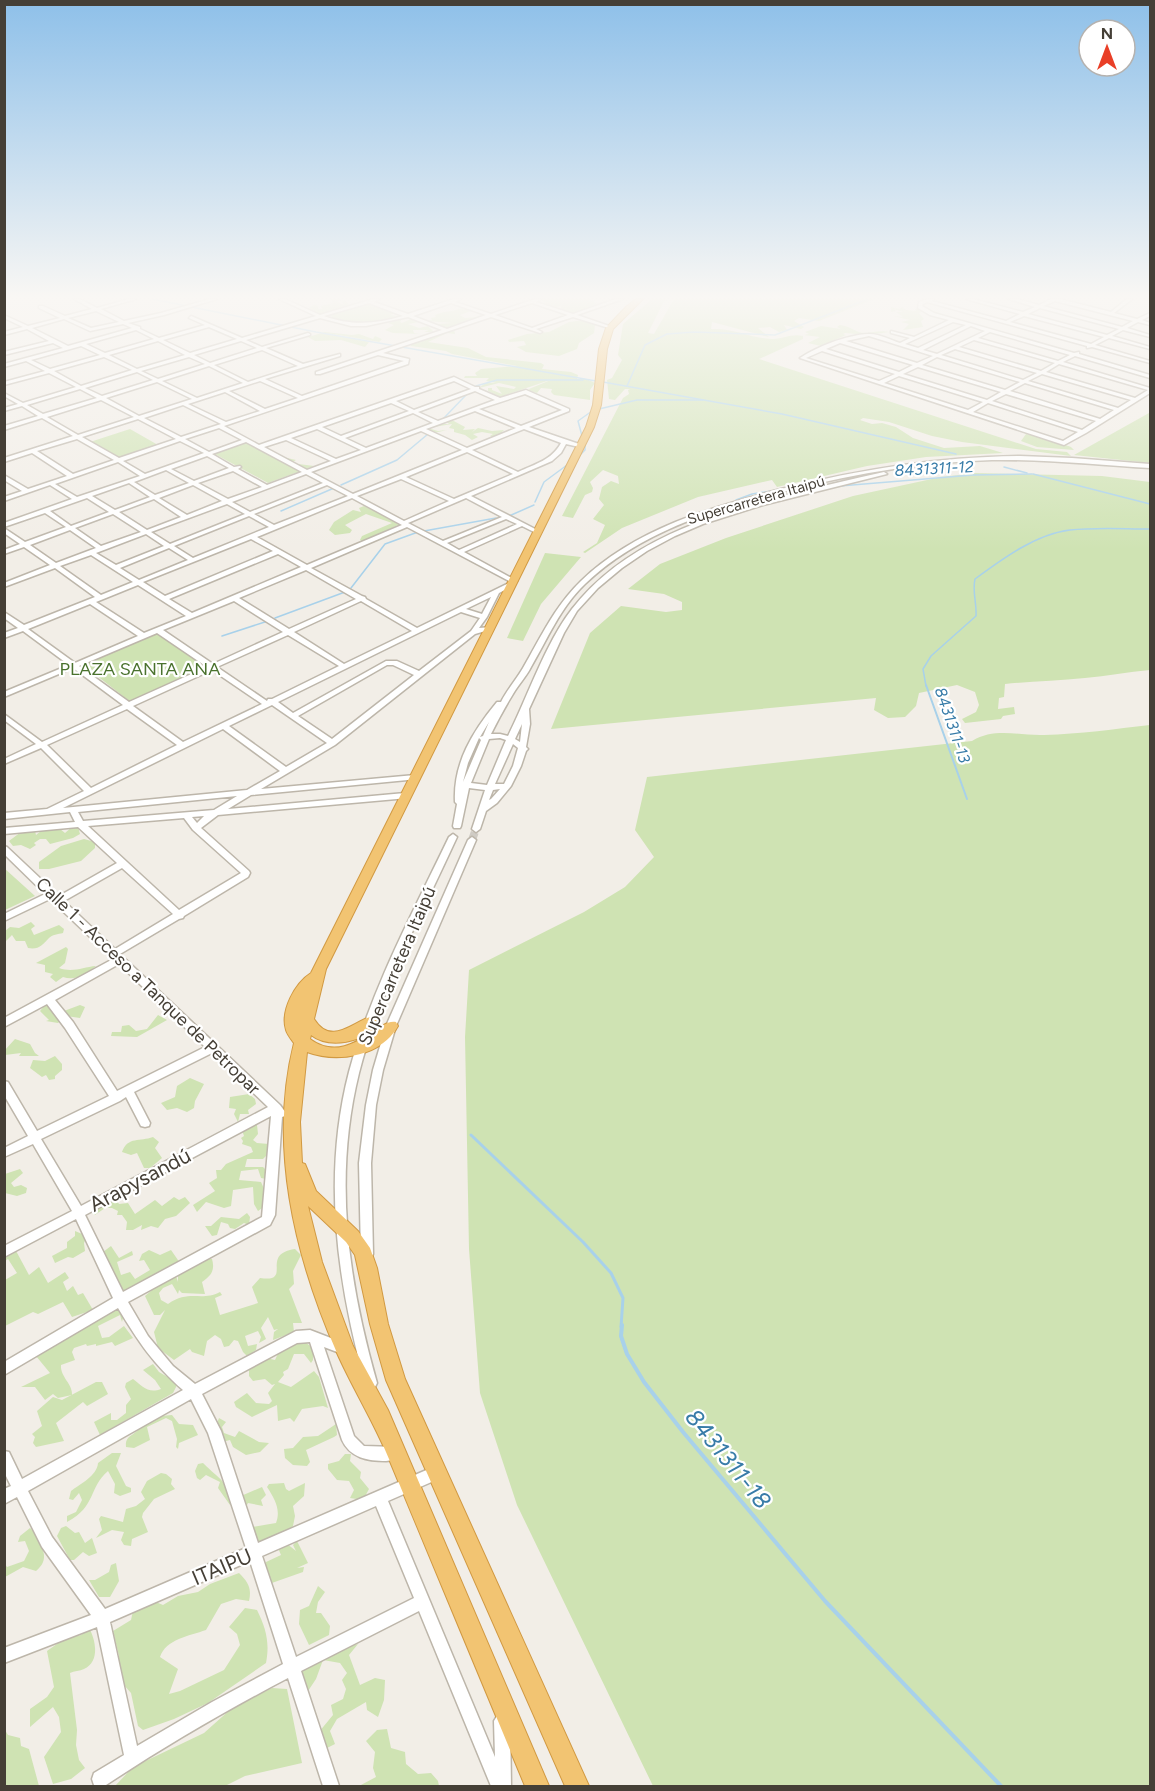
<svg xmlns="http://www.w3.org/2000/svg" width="1155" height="1791" font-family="Figtree,sans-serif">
<rect width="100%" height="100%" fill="#f2eee7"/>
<g fill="#cfe3b3">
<polygon points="330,299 342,299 337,302 344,305 342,301 350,299 345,300 349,305 369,303 396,313 390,315 397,316 388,319 387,322 372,324 340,322 330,318 332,316 329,315 337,311 322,315 309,308 314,305 318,306 318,309 322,309 321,306 333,303"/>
<polygon points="540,299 590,299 597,304 576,313 564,313 562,310 566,309 561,309 561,306 553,308 544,305 546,303"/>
<path d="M652 299H665L648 333 654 334 674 299H874L819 321 799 318 794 321 804 327 801 329 784 325 787 330 779 332 770 327 758 328 769 337 712 322 711 329C736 328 749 338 771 339 782 339 793 333 803 336V339L759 359 1036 449 1067 452 1071 456 962 442 932 436 889 422 863 418 860 420 872 424 882 423 896 427 913 438 944 448 980 446 1003 453 926 457 867 466 777 487 772 480 698 497 622 528 585 553 583 552 597 543 605 525 593 519 604 505 599 499 602 487 611 481 619 484 618 476 603 470 590 482 593 488 592 492 585 495 573 518 562 516 623 398 629 394 628 390 630 389H625L615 400 609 399 607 380 612 378 622 360 618 355 623 324Z"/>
<polygon points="891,307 899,309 902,307 906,310 916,311 915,309 920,308 924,310 919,313 924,319 921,321 923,327 903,330 909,324 901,322 910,320 893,316 903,317 896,312 903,312 894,309 896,311 891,312"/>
<path d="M462 308 474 310 460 315 465 318 478 317 446 328 437 324 453 323 427 321 432 320 431 318 436 317 435 315C444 311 452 312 462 308Z"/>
<polygon points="489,316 526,329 489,318 454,329 455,334 447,333 428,342 468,348 486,357 541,363 544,365 542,369 571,372 578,375 577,379 587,379 595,383 590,390 590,400 554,395 551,392 552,389 541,388 537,393 530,391 529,389 553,379 500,397 488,391 488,388 492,388 492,390 502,394 496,386 514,389 516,387 499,383 479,388 485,383 496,383 486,381 489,378 464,378 465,376 477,376 475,373 481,369 517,366 452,354 446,351 411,346 411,343"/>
<polygon points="402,319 400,322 402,323 411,319 419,322 408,324 419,328 428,326 434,332 424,332 429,330 413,330 414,333 420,334 393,333 385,330 394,325 388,323"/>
<polygon points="585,320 595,325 594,333 579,343 577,349 559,356 526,352 517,347 526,345 524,341 509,342 508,340 527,334 549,332 569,322"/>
<path d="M840 325C851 326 856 333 865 333 871 333 881 330 889 332L868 335 845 333 843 334 846 335 821 346 808 343 820 337 804 335 809 334 805 332 821 326 841 329 837 327Z"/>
<polygon points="325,332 352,335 359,334 373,339 375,336 382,339 379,342 327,333 369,342 365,347 341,340 315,341 308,337"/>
<polygon points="1149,413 1150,413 1150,463 1074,455"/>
<polygon points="450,419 465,427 463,430 475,429 472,432 478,428 492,431 504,430 502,432 506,432 492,437 490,436 493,434 482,432 473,434 478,437 472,440 465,435 454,432 454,429 449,428 452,424 428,428 438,431 447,430 434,433 427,430 424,427 442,422 442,424 449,424 446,421"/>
<polygon points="130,429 158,445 119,458 90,442"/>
<polygon points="1026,434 1046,438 1071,447 1074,450 1037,447 1021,441"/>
<polygon points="248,441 283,457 296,460 291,463 314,466 299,471 312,476 295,475 295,473 268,483 213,453"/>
<path d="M976 473 1102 476 1150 482V670C1128 672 1107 676 1085 678 1058 681 1031 681 1005 684L1004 697 999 698 998 709 1014 707 1015 714 1003 716 1001 719 965 723 962 719 976 712 979 705 975 692 957 685 919 693 916 706 905 717 888 718 874 710 876 698 551 729 590 633 621 606 666 612 682 610V602L664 594 628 589 660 564 726 538 853 496 941 477Z"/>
<polygon points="364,506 400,524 363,542 360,540 362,536 392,523 366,514 345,525 352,530 350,533 335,535 329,530 334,522 353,510 361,512 359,508"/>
<polygon points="545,553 581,557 541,604 523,641 507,638"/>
<polygon points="157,632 208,667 132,703 83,665"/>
<path d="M1150 725V1786H653L517 1505 480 1393 469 1249 465 1037 469 970 584 912 625 887 654 857 635 830 647 777 972 741C995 727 1019 736 1044 735 1080 734 1115 729 1150 725Z"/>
<polygon points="72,827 78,827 80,834 73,838 50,844 46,839 40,839 34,843 36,845 30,849 21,845 13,846 9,841 21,832 35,831 36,835 41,831 60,829 65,833"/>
<polygon points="84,839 95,842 95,848 81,861 49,869 39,869 39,862 61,846"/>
<polygon points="4,868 35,896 5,910 4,910"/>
<path d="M31 922 35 926 31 929 34 935 59 925 64 929 63 933C58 934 52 935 49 938 42 945 39 950 28 948L25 941H16L12 935 5 942V931L10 927 19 928Z"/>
<path d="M66 947 68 949 65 963 59 968C73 973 83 967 96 966 87 974 76 981 63 977L56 982 50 977 53 974 45 972V965L36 963Z"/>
<polygon points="56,1001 64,1011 80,1005 85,1007 80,1018 66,1016 58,1023 46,1021 49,1020 40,1011 46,1004"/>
<polygon points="158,1015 167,1020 137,1037 111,1036 112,1032 121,1032 122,1026 129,1025 136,1031 147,1029"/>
<polygon points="15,1039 30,1044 35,1053 39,1056 19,1056 21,1053 5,1055 5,1050"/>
<polygon points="55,1056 62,1064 62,1070 55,1076 55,1079 49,1080 46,1075 42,1077 30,1068 33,1060 45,1061"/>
<polygon points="190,1078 204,1084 195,1101 194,1108 187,1112 177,1108 167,1110 161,1103 175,1097 177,1086"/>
<polygon points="249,1094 255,1099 256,1104 248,1110 249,1114 240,1114 238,1122 234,1114 236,1109 229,1108 230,1097"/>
<polygon points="253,1124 257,1125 258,1134 253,1140 257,1143 269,1144 271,1151 263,1159 247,1159 245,1167 263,1167 267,1171 266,1179 261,1178 258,1169 241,1171 239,1180 261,1182 265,1191 265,1206 258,1211 254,1204 253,1187 233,1190 231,1206 224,1208 206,1202 197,1212 193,1205 215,1191 209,1183 217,1178 216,1170 221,1170 226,1164 253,1152 251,1147 242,1144 243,1141 241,1138 244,1136 242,1130"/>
<path d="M153 1137 159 1142 155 1148 162 1158 150 1168H144L137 1153 131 1155 122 1152C128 1136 140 1142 153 1137Z"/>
<polygon points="20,1169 23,1173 11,1183 14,1187 21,1185 27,1188 26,1193 17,1196 5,1193 5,1174"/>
<polygon points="174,1197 179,1200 185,1197 190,1203 176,1216 165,1219 158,1228 151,1226 141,1230 142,1225 133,1230 126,1230 127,1222 122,1215 117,1215 118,1211 112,1208 105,1208 95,1215 88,1211 115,1198 119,1204 128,1203 135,1214 155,1200 162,1206"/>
<polygon points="247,1213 250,1217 249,1225 244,1223 235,1229 230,1228 228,1224 221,1222 217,1235 212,1236 205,1226 211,1226 221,1217 239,1219"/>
<polygon points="75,1231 87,1236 84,1243 85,1251 73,1258 68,1257 55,1263 52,1256 67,1248 67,1242 75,1236"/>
<polygon points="111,1246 119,1258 132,1251 133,1255 117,1262 121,1275 130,1272 135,1279 150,1270 144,1260 139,1261 142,1254 149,1250 160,1255 171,1250 180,1263 125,1297 103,1252"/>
<polygon points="15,1249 29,1275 39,1267 48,1283 65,1272 69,1278 63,1282 67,1291 73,1286 78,1295 83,1293 93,1310 72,1317 63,1302 38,1314 33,1312 5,1326 5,1280 17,1273 8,1259 5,1261 5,1255"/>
<path d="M295 1249 301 1255 293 1271 294 1284 289 1289 302 1323H293L294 1332 273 1340 274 1332 278 1329 274 1330 268 1317 261 1328 266 1339 259 1343 261 1337 258 1331 245 1336 248 1346 257 1344 256 1350 247 1356 243 1352 238 1341 234 1340 229 1346 224 1347 221 1339 215 1335 207 1341 204 1356 192 1352 190 1349 174 1360 158 1348 154 1332 165 1310 160 1315H154L145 1296 165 1279 176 1276 178 1282V1273L207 1258 212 1259C215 1270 212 1275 202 1282L205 1294 182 1293 179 1290 178 1294 172 1284 163 1288 159 1293 161 1300 168 1304C190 1289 201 1302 220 1292L222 1295 215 1298 220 1315 258 1303 252 1287 260 1278C294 1283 259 1254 295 1249Z"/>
<path d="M117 1308 123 1318 122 1322 120 1315 98 1326 102 1338 109 1337 124 1326 133 1338 115 1346 112 1342 96 1346V1344L87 1346 86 1344 74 1348 72 1352 75 1360 61 1365C60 1377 73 1384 72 1395L58 1398 53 1394 45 1400 35 1387H21L50 1373 36 1356 5 1375V1371Z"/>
<polygon points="305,1342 313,1348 313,1360 311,1363 304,1354 294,1354 288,1369 283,1372 284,1375 278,1382 291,1387 314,1371 319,1377 328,1408 323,1406 302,1409 294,1422 290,1418 278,1421 277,1405 252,1417 236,1407 234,1402 247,1393 256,1403 269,1404 272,1401 268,1393 275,1384 272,1385 265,1379 253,1381 249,1376 249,1368 266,1358 275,1360 281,1347"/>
<path d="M153 1364 159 1372 178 1383 173 1393 100 1435 94 1422 111 1413V1420H117L126 1413V1405L131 1399 125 1387 126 1383 133 1379C142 1386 148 1394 161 1389L155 1380 143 1370Z"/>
<polygon points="96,1382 102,1382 108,1394 87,1406 83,1402 56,1423 64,1441 36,1447 33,1443 35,1437 32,1434 42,1426 37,1411 53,1397 62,1400"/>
<path d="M172 1415 179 1424 193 1425 198 1435 179 1443 178 1449 176 1447 177 1439 172 1421 166 1418 147 1427 150 1440 134 1448 126 1447C125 1437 130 1437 137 1431 149 1420 155 1416 172 1415Z"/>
<polygon points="219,1418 226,1422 222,1427 224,1433 235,1437 239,1431 259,1442 269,1443 260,1452 246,1455 233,1447 230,1440 222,1442 214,1431"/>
<polygon points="336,1424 337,1435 334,1437 306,1450 310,1462 307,1466 293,1465 285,1458 284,1449 293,1448 303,1437 318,1436"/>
<path d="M112 1453H121L116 1466 126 1486 131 1488V1492L120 1496 114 1493 115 1484 108 1471C88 1488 97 1506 67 1522V1516L76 1512 82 1500 79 1493 73 1500 69 1499 71 1491C80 1484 97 1476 98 1463Z"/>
<polygon points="345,1454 351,1454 350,1461 361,1472 360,1478 369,1489 363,1500 350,1498 354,1490 349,1481 337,1480 328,1469 328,1464 339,1461"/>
<path d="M203 1463C222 1482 223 1476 233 1503L230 1505 218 1488 220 1482 206 1475 200 1480 197 1478 195 1471 198 1464Z"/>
<polygon points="161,1473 166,1474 172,1479 171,1484 175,1489 154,1499 143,1513 142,1517 148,1532 132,1539 131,1546 124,1545 121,1540 124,1532 112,1530 96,1538 102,1530 99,1519 101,1516 123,1522 126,1509 136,1506 145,1499 141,1492 147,1481"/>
<path d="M284 1483 286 1489 289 1491 305 1483 304 1496 293 1506 295 1516 293 1526 281 1539 264 1540 260 1546 255 1544 241 1496 262 1487 266 1495 261 1500 263 1506 248 1503 246 1507 252 1527 276 1523C281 1510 275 1499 267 1487L269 1484Z"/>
<polygon points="66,1526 75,1533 79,1532 85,1543 92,1538 97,1553 89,1556 83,1552 74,1560 70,1560 57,1536 61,1528"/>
<path d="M30 1528C35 1532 35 1535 38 1540 45 1552 48 1561 36 1571L23 1567 5 1577 4 1563 7 1567 24 1561 29 1551 25 1541 18 1542 20 1536Z"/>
<polygon points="297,1541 308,1563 297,1568 304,1567 303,1572 269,1584 264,1571 266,1562 281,1555 278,1548 286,1543 296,1551 293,1545"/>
<polygon points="116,1563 119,1581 110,1597 99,1597 89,1580 95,1580 109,1572 111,1565"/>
<path d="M239 1573C248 1582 252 1588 249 1601L236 1599 221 1604 206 1630C189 1636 166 1639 160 1657L178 1669 169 1694 180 1691 224 1670 240 1645 237 1634 229 1627 245 1608 257 1610C266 1628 270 1643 266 1663L208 1703 174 1719 143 1730 138 1726 131 1693 115 1675 119 1656 113 1631 131 1620 134 1606 156 1602 163 1605 178 1596 198 1592 210 1584Z"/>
<polygon points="318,1586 325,1592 318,1602 316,1613 321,1613 330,1626 329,1635 309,1645 299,1624 300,1610 309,1606"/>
<path d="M89 1628C96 1640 100 1662 84 1669 80 1671 74 1671 70 1673L77 1730 76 1745 79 1760 85 1768 71 1779 53 1784 44 1757 61 1732 59 1717 53 1707 30 1727V1709L47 1697 54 1687 47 1651 64 1639 81 1635Z"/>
<polygon points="358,1644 349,1655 360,1685 375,1678 385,1680 384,1700 378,1717 367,1710 366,1702 337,1719 330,1731 335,1744 327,1748 319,1732 333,1715 331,1705 343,1699 346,1689 342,1680 347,1673 340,1663 323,1660 316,1679 306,1694 301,1678 301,1661"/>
<polygon points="272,1688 287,1689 302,1763 245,1776 225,1786 115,1786 133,1767 204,1733 232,1708"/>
<polygon points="387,1729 391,1748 405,1752 406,1764 418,1774 431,1773 438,1781 439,1786 359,1786 376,1777 373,1768 375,1752 366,1741 377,1730"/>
<polygon points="5,1730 8,1735 20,1738 21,1746 29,1749 39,1786 5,1786"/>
</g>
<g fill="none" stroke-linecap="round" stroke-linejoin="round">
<g stroke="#a8d1ea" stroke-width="1.5">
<polyline points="152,299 316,332 596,381"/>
<polyline points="603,382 782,414 956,454"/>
<polyline points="476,386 497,380 583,380"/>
<polyline points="627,386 645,345 667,334 694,332 775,335 868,299"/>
<polyline points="599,409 637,400 703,400"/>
<polyline points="442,420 467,394"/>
<polyline points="582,436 578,421 592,411"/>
<polyline points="578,457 585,450 585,445"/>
<polyline points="1004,467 1027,473"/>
<polyline points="1033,474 1150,504"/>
<polyline points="341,485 397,460 428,434"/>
<polyline points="840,486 973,475 1032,474"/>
<polyline points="791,489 821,487"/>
<polyline points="736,500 752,494 777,490"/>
<polyline points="535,502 544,482 567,465"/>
<polyline points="281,511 334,488"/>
<polyline points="509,516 534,505"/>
<polyline points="424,531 496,518"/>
<polyline points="351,588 385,544 418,532"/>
<polyline points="275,618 345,592"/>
<polyline points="222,636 268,621"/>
<path d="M926 686 923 669 931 656 976 616C977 603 972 592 975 579 1002 559 1036 534 1070 530 1096 527 1124 529 1150 529"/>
</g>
<polyline stroke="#a8d1ea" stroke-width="2" points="926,685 967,799"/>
<polyline stroke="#a8d1ea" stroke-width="3" points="471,1135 583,1242 611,1273 623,1298 621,1327"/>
<polyline stroke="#a8d1ea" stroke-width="4" points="622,1325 621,1336 627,1354 644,1382 683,1432 825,1601 1001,1786"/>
<polyline stroke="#cfcbc4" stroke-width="8" stroke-dasharray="8 4.5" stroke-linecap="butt" points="472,840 476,829"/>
<g stroke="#bdb6aa" stroke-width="3">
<g id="minor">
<path d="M74 299H80L97 308 129 299H136L101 309 124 321 161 313 210 299H217L164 315 128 323 140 327V329L159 338 205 325 189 318 191 316 242 338 316 316 279 299H285L320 315 373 299H380L374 302 408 314 454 299H461L455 302 491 314 535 299H542L536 302 573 314 616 299H623L577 315 612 327V329L573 317 536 329 542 332 540 333 491 317 383 353 409 359 408 364 224 426 259 445 454 377 475 387H479V389L500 398 526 390 569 409V411L529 427 582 445 579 447 566 444 561 453 552 461 471 496 541 532 536 533 522 526 464 552 517 581 515 583 514 585 499 593 487 617 479 628 492 627V629L475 634 335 745 261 789 415 775H418L419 777 418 779 251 795 228 809 405 793 409 796 408 798 218 815 201 828 249 871 250 873 248 877 184 916 183 918 179 919 120 954 280 1105 286 1113 285 1116 282 1117 275 1215 270 1225 128 1302 148 1336 173 1366 195 1384 296 1331 310 1330 349 1345 351 1349 349 1353 345 1355 324 1347 354 1436 364 1446 396 1447 401 1449 403 1454 401 1459C395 1461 391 1460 386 1461 368 1461 350 1458 342 1440L310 1342 297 1343 202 1394 221 1431 258 1543 438 1465 443 1467 445 1472 443 1477 388 1501 495 1757 494 1721 497 1716 502 1713 507 1716 510 1721 511 1786H491L419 1611 301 1671 339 1786H323L288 1678C225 1711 165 1746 106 1785L101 1786 94 1785 92 1779 94 1773 124 1755 97 1627 4 1663V1648L91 1615 42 1547 17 1497 4 1504V1489L11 1486 4 1472V1451L9 1452 22 1479 183 1390C153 1364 138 1341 118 1308L4 1375V1362L113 1298 76 1219 4 1257V1246L72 1211 33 1144 4 1157V1148L28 1136 4 1095V1081L8 1082 37 1131 109 1096 65 1028 47 1004 4 1027V1018L113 959 50 899 4 921V914L45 894 4 854V846L7 847 59 896 117 863 78 827 4 834V828L75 822 70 812 4 819V813L47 809 84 791 41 748 4 764V759L36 744 4 720V714L42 742 123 705 73 668 4 697V692L69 665 23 631 4 638V633L18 628 4 618V612L24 625 95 597 55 568 4 587V583L50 565 24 547 4 554V550L20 544 4 533V528L25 542 66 527 45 513 4 527V523L72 499 50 485 4 501V497L22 491 4 480V475L28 489 67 476 32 453 4 462V458L73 436 42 418 4 430V426L38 416 22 406 4 411V408L18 404 4 396V393L23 403 76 387 49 373 4 385V382L45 371 26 361 4 367V364L63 348 53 343 4 355V352L49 341 27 329 4 335V332L23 327 4 318V315L28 326 60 318 39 308V306H43L65 316 92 309ZM369 303 403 316C376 324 351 326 324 316ZM451 303 486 315 447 329 413 316ZM532 303 568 315 532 328 495 315ZM96 311 119 322 91 328 68 318ZM408 317 442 330 316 372V374H320L378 355 404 361 302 396 265 379 340 356V354L303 364 266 348 310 335V334L308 333 262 347 246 340 320 318 351 326H366ZM64 319 90 331 123 324 132 328 68 346 32 328ZM209 327 237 339 190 353 163 340ZM136 330 154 339 105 353 86 344ZM158 341 185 355 137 369 109 355ZM241 341 257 348 210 363 194 355ZM81 346 100 355 50 369 31 360ZM262 350 298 366 248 382 214 365ZM104 357 132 370 81 386 54 371ZM189 357 205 364 158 379 141 371ZM209 366 243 383 197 398 162 381ZM137 372 153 380 102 396 85 388ZM260 381 298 398 265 409 229 391ZM454 381 471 389 414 410 396 401ZM157 382 192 399 139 416 106 398ZM80 389 97 398 43 414 27 405ZM475 391 495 400 438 421 418 412ZM225 392 260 411 226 422 188 404ZM525 394 562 410 521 426 479 409ZM101 400 134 417 78 435 47 417ZM391 403 409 411 341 436 322 427ZM183 405 221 424 181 437 144 418ZM475 411 516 428 467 448 426 429ZM413 413 433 423 366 448 345 438ZM138 419 176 439 119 458 82 437ZM219 428 242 440 209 452 185 439ZM317 429 361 450 336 459 291 438ZM524 429 561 443C552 460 535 464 518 472L472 450ZM421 431 462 450 353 494 311 472ZM77 439 114 460 73 474 37 451ZM286 440 331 461 307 470 264 447ZM180 441 204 453 145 474 123 461ZM246 442 302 472 267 485 238 469 241 467 240 466 234 467 212 454ZM467 452 513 474 454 499 406 477ZM207 456 229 468 194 481 171 469ZM118 462 140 476 77 497 55 484ZM166 470 189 483 155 495 134 482ZM233 471 262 487 228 499 198 483ZM306 474 323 483 250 512 232 502ZM401 479 449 501 404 521 357 496ZM129 483 150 497 115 510 92 496ZM193 485 222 501 187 515 159 498ZM327 485 348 496 274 525 254 514ZM87 498 109 512 71 526 50 511ZM352 498 402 525 307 565 257 537ZM466 498 502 517 443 541 408 523ZM154 499 181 517 147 530 119 512ZM227 504 245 514 170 544 151 532ZM113 514 141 532 101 546 75 528ZM249 516 269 527 193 558 174 546ZM506 519 517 524 459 550 447 543ZM407 527 511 582 417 628 366 599 365 597 362 596 311 568ZM70 530 96 548 56 563 30 545ZM146 534 164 546 116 565 96 553ZM251 539 273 551 165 596 143 582ZM169 548 188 560 139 580 120 568ZM278 554 301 567 192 613 169 599ZM91 555 133 582 101 595 60 566ZM306 570 356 599 289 629 239 598ZM138 585 186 616 144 633 96 602ZM491 597 482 614 466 609ZM234 601 283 632 213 664 163 630ZM361 601 412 631 344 664 294 632ZM90 604 138 636 75 663 28 629ZM461 612 480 618 471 631 419 671 397 661H386L293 713 278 702ZM157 633 207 667 129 702 79 666ZM288 635 339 666 272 699H268L267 701 217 667ZM387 665H393L414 675 332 739 298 716ZM212 670 262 704 183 742 133 706ZM272 705 327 743 286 767 229 726ZM127 709 177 745 91 788 47 745ZM223 729 280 771 247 790 63 808ZM237 796 214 810 83 821 78 812ZM204 816 197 823 192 817ZM184 818 193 830 241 873 179 910 88 826ZM122 868 173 914 115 949 64 901ZM119 964 205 1047 117 1091 73 1022 55 1000ZM212 1053 268 1107 81 1206 41 1139 120 1101 126 1097 141 1126 145 1127 149 1126 150 1123 134 1092ZM271 1116 262 1217 123 1292 85 1215ZM191 1399 208 1433 246 1548 105 1609 52 1537 28 1491ZM376 1506 414 1598 296 1657 262 1556ZM250 1561 283 1664 212 1702 137 1746 110 1622Z"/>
<path d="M928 299H934L932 301 1006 321 1020 314 966 299H973L1023 312 1035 307 1009 299H1017L1039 305 1051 299H1060L1111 312 1127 299H1132L1114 313 1137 319 1150 313V316L1142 320 1150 323V325L1138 322 1127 328 1150 335V337L1123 330 1112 336 1150 347V349L1109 338 1095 345 1150 361V363L1092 347 1087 348V346L927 302 923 304 922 306 934 313 1074 353 1079 352V354L1150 375V378L1075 356 1063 362 1150 388V393L1086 433 1064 445 800 358C817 347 846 335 868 334 878 333 891 340 900 343L910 338 891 333V331L914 337 949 320 930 315 918 308 919 302ZM1055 301 1133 321 1122 327 1043 306ZM1040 308 1119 329 1107 335 1028 314ZM1024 316 1104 337 1091 344 1010 322ZM953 322 966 325 918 348 905 344ZM971 326 985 331 937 354 923 350ZM990 332 1070 355 1058 361 978 338ZM869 336 933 356 917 363 846 341ZM974 340 1055 363 1041 371 959 347ZM840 343 913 365 899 372 826 349ZM955 349 1037 373 1023 380 941 355ZM822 351 895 374 879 381 806 358ZM937 357 1020 382 1005 390 922 365ZM1059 364 1148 390 1135 398 1046 372ZM918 367 1001 392 987 400 903 374ZM1042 374 1131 400 1118 408 1028 381ZM899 376 983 402 968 410 884 383ZM1025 383 1114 410 1100 419 1010 391ZM1006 394 1096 421 1082 430 992 401ZM988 403 1078 432 1063 441 973 412Z"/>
<path d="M1020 456 1072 458 1150 464V468C1097 465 1045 459 992 460 924 462 859 473 794 489 721 507 641 530 585 584 560 608 548 638 531 667 526 677 518 685 513 694 505 707 498 720 491 734H500L508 736C528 696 545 644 572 609 624 542 707 516 786 495 819 487 851 479 884 472L887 474 763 505 703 524 675 536 647 551 622 568 598 588 577 611 564 633 529 709 530 724 526 747 528 749 526 751 521 766 511 786 497 803 486 811 480 829 476 832 472 829 485 790 469 788 461 826 460 828H454L453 826 457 804 455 802C453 763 473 731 497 702H501C507 690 516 680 523 668 541 637 555 606 581 581 635 529 711 507 781 489 862 469 937 457 1020 456ZM489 722 483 736 480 737ZM522 724 520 742 515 739ZM479 738 481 740 463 782 468 763ZM500 738 506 740 487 785 471 783 489 739ZM513 744 518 748 513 766 504 784H495ZM500 789 491 799 489 800 493 790Z"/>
<path d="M453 834 457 837C422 914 380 990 359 1073 333 1178 348 1281 377 1383L375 1387 371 1389 367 1387 365 1383C337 1281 322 1176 349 1072 371 990 412 914 449 837Z"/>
<polygon points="472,837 476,840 396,1026 383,1070 376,1105 371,1163 373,1254 371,1258 367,1259 363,1258 361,1254 359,1163 366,1105 373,1070 386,1026 468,840"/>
</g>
</g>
<g stroke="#d19942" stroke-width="2">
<path id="highway" d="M636 299H643L613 329 607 349 601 405 594 427 326 969 314 1019C331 1046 351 1023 370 1017L375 1019 377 1023C365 1043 329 1049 311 1035L310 1039C348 1067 379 1017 396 1022L398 1026C381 1057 337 1063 307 1052L300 1122 302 1163 305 1164 316 1191 358 1231 370 1248 377 1268 388 1324 405 1379 589 1786H565L386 1380 370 1324 355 1255 346 1242 308 1206 322 1262 353 1346 388 1410 549 1786H525C480 1677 434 1568 389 1459 374 1422 353 1389 337 1353 295 1257 268 1147 294 1043 291 1039 287 1034 286 1030 280 1011 295 983 311 973L586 427 593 405 599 349 606 328 626 307Z"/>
</g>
<use href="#minor" fill="#fff" fill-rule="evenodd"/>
<use href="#highway" fill="#f2c472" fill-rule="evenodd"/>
</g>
<linearGradient id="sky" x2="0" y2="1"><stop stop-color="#8ec0e9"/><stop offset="0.54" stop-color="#f9f7f4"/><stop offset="1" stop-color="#f9f7f4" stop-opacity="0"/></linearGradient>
<rect width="1155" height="550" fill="url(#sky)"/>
<g text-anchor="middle" stroke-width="4.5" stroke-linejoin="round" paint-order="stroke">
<g font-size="15" fill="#453f36" stroke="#fff">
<text transform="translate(756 500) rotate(-16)" y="5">Supercarretera Itaipú</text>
</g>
<g font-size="16" font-style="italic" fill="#387ca8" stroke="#fff">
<text transform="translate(934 468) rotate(-3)" y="6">8431311-12</text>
<text transform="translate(953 725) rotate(71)" y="6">8431311-13</text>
</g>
<g font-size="18" fill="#4a722e" stroke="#fff">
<text x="140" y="675">PLAZA SANTA ANA</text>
</g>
<g font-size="18" fill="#453f36" stroke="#fff">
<text transform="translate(397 966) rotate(-67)" y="6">Supercarretera Itaipú</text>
<text transform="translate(148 986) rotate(44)" y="6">Calle 1 - Acceso a Tanque de Petropar</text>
</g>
<g font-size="21" fill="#453f36" stroke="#fff">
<text transform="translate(140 1180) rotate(-28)" y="7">Arapysandú</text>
<text transform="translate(222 1567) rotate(-23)" y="7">ITAIPU</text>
</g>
<g font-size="24" font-style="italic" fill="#387ca8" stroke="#fff">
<text transform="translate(728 1459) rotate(51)" y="8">8431311-18</text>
</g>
</g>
<rect width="1155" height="1791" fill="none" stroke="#453f36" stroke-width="12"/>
<g transform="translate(1107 48)"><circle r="28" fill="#ffffff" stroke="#b5b2af" stroke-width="1.5"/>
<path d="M0-4.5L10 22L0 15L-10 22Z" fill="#e93f27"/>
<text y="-9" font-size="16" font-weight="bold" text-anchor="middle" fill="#453f36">N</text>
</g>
</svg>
